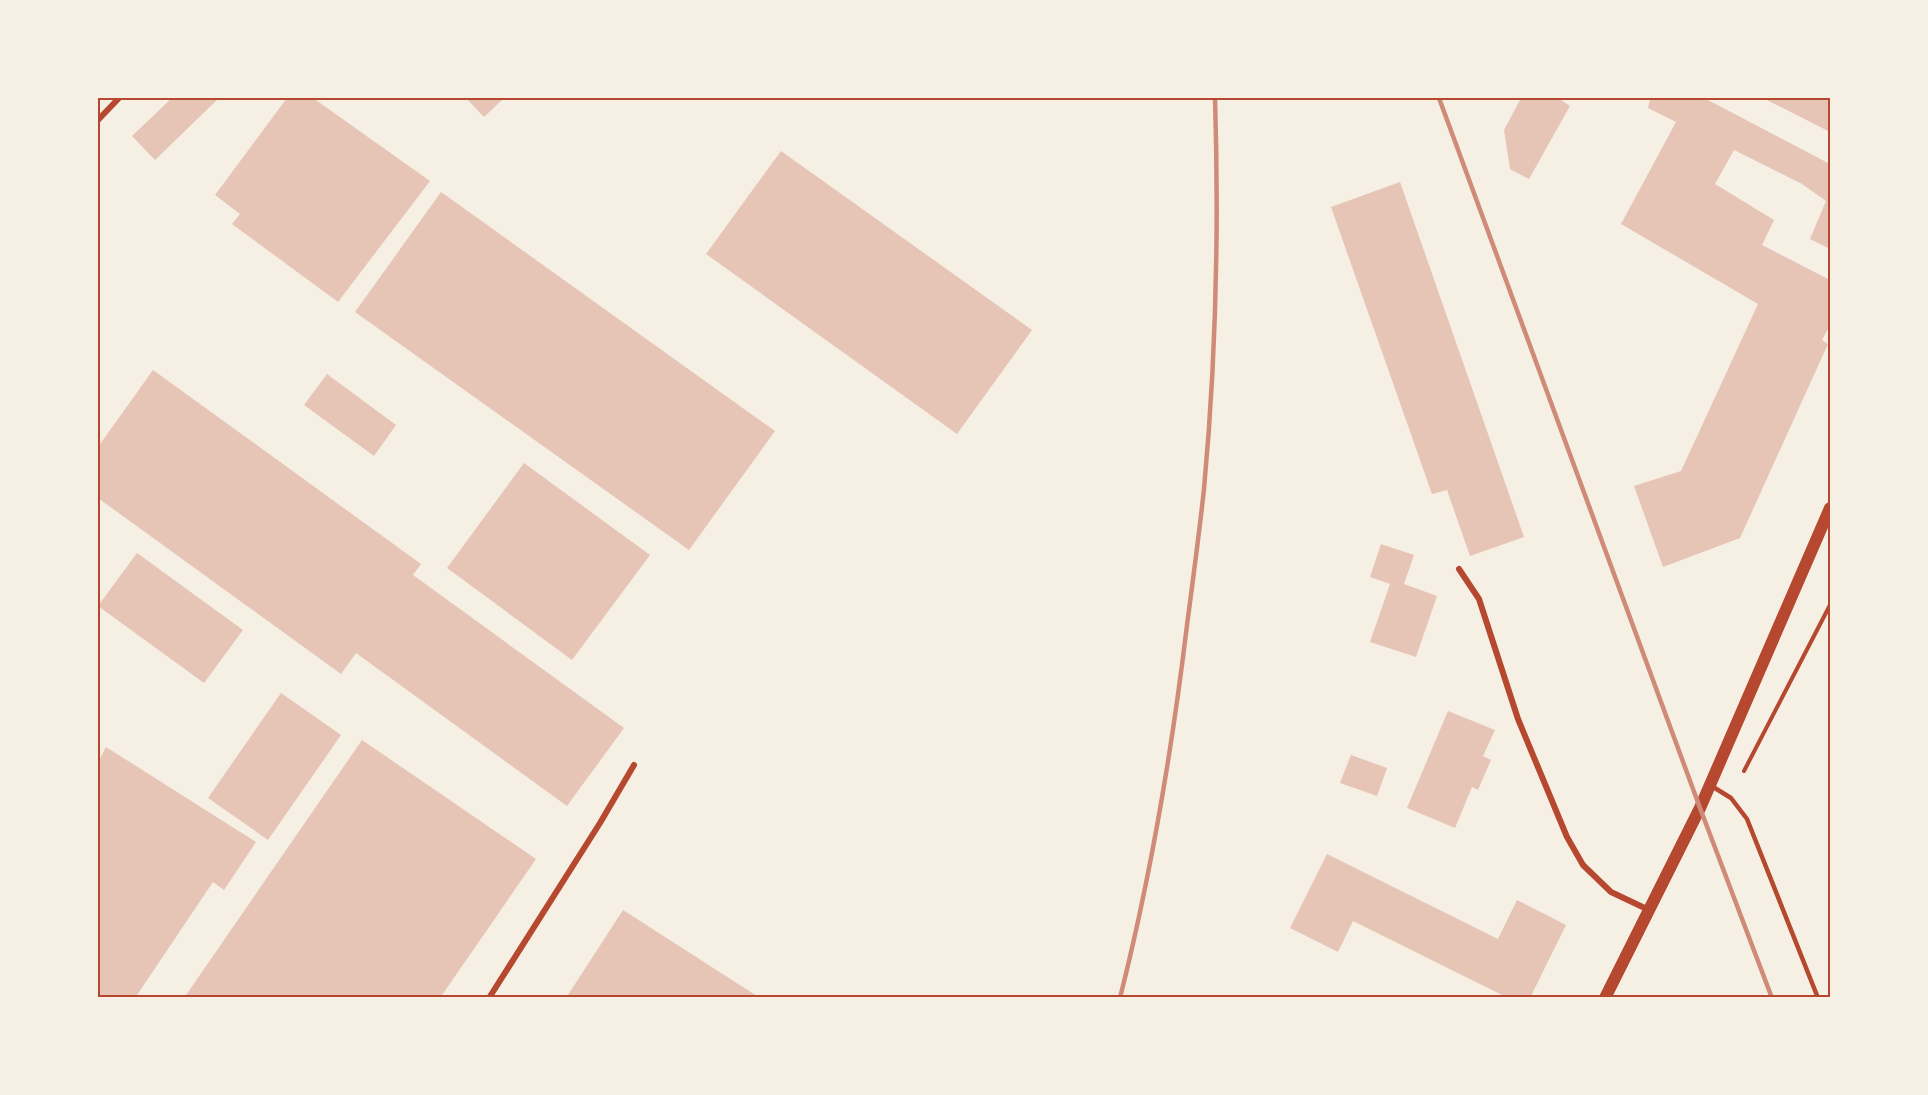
<svg xmlns="http://www.w3.org/2000/svg" width="1928" height="1095" font-family="'Exo 2',sans-serif">
<rect width="100%" height="100%" fill="#f6efe4"/>
<g fill="#e6c5b7">
<polygon points="172,98 219,98 155,160 132,136"/>
<polygon points="287,98 313,98 430,181 338,302 232,224 240,214 215,195"/>
<polygon points="466,98 504,98 484,117"/>
<polygon points="1521,98 1562,98 1561,100 1570,106 1529,179 1510,169 1504,130"/>
<polygon points="1645,98 1704,98 1830,164 1830,249 1810,239 1826,201 1802,184 1734,150 1715,184 1774,220 1762,245 1830,280 1830,325 1822,340 1828,344 1740,538 1663,567 1634,486 1681,471 1758,304 1621,224 1676,122 1648,108 1650,100"/>
<polygon points="1763,98 1830,98 1830,132"/>
<polygon points="781,151 1032,330 957,434 706,254"/>
<polygon points="1400,182 1524,537 1470,556 1447,490 1432,494 1331,207"/>
<polygon points="441,192 775,431 689,550 355,312"/>
<polygon points="153,370 421,564 413,575 624,728 567,806 356,653 341,674 98,498 98,447"/>
<polygon points="327,374 396,425 374,456 304,405"/>
<polygon points="524,463 650,555 572,660 447,568"/>
<polygon points="1381,544 1414,555 1404,584 1437,596 1416,657 1370,642 1390,584 1370,577"/>
<polygon points="137,553 243,630 204,683 98,606"/>
<polygon points="281,693 341,735 268,840 208,798"/>
<polygon points="1448,711 1495,730 1483,756 1491,760 1478,790 1472,787 1455,828 1407,808"/>
<polygon points="362,740 536,859 440,998 184,998"/>
<polygon points="106,747 256,842 224,890 213,882 135,998 98,998 98,762"/>
<polygon points="1351,755 1387,768 1377,796 1340,783"/>
<polygon points="1327,854 1498,939 1517,900 1566,925 1530,998 1508,998 1353,921 1338,952 1290,928"/>
<polygon points="623,910 760,998 566,998"/>
</g>
<g fill="none" stroke-linecap="round" stroke-linejoin="round">
<polyline stroke="#b5482f" stroke-width="4" points="1744,771 1830,605"/>
<polyline stroke="#b5482f" stroke-width="4.5" points="1710,785 1731,798 1747,819 1818,998"/>
<g stroke="#b5482f" stroke-width="6">
<polyline points="98,120 119,98"/>
<polyline points="1459,569 1479,599 1518,719 1567,837 1583,865 1611,892 1649,910"/>
<polyline points="489,998 600,823 634,765"/>
</g>
<polyline stroke="#b5482f" stroke-width="12" points="1605,998 1700,808 1830,508"/>
<g stroke="#cf8b77" stroke-width="4.5">
<polyline points="1439,98 1700,808 1772,998"/>
<path d="M1120 998C1151 875 1172 750 1187 625 1193 580 1199 535 1204 489 1216 360 1219 228 1215 98"/>
</g>
</g>
<rect width="1928" height="1095" fill="none" stroke="#f6efe4" stroke-width="198"/>
<rect x="99" y="99" width="1730" height="897" fill="none" stroke="#b5482f" stroke-width="2"/>
</svg>
